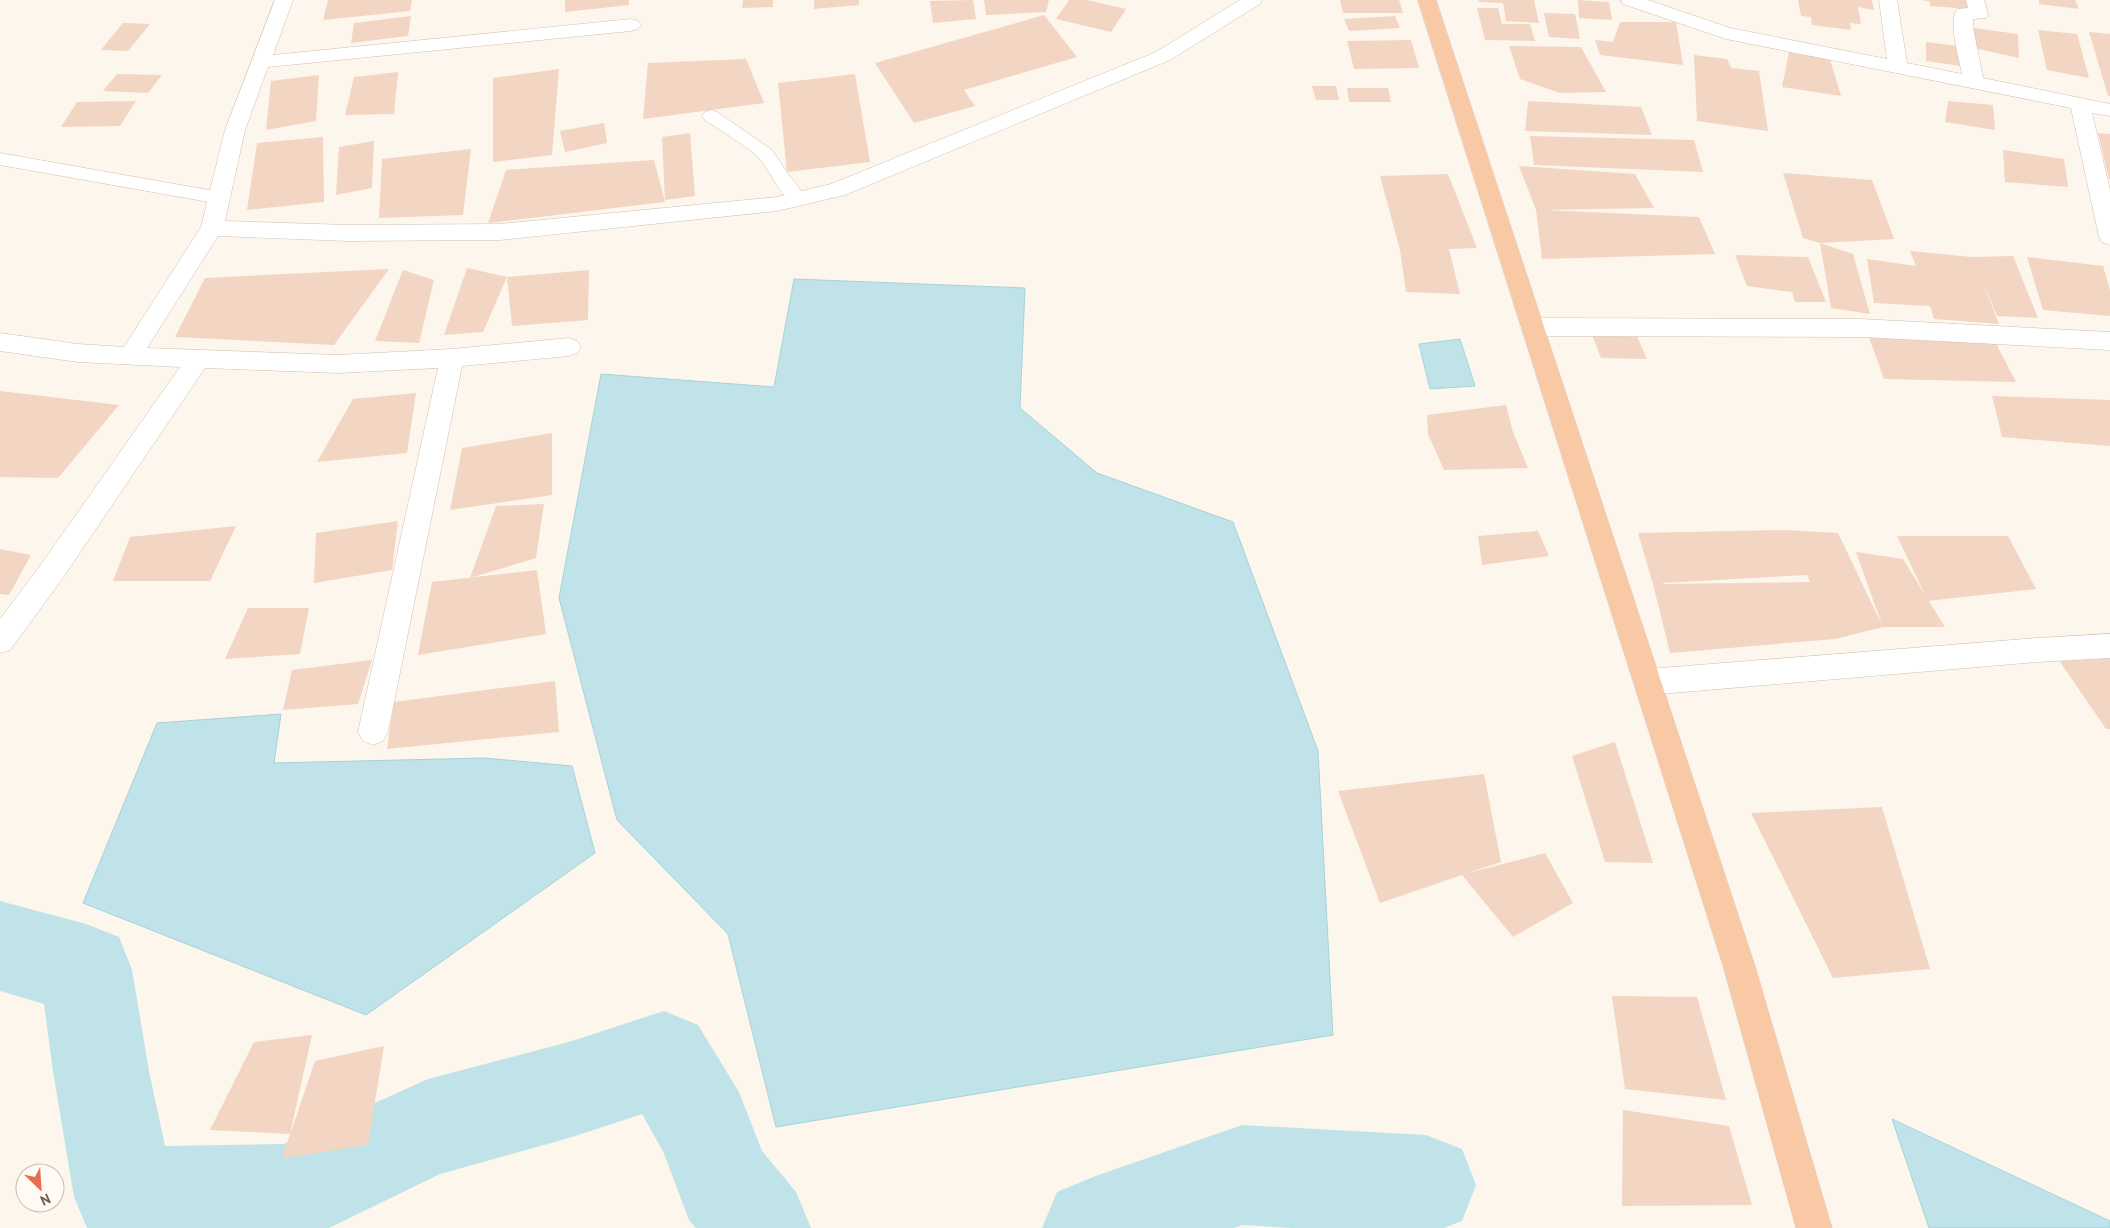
<svg xmlns="http://www.w3.org/2000/svg" width="2110" height="1228" font-family="'PT Sans',sans-serif">
<rect width="100%" height="100%" fill="#fdf6ec"/>
<g fill="#bfe3e8" stroke="#a5d3da">
<polygon points="794,279 1025,288 1020,408 1097,473 1233,522 1318,751 1333,1035 776,1127 728,934 617,820 559,598 601,374 774,387"/>
<polygon points="1460,339 1475,386 1430,389 1419,344"/>
<polygon points="281,714 274,763 484,758 572,766 595,853 366,1015 83,903 157,723"/>
<polygon points="1892,1119 2110,1221 2110,1228 1929,1228"/>
</g>
<g fill="none" stroke-linecap="round" stroke-linejoin="round">
<g fill="#bfe3e8" fill-rule="evenodd">
<polygon points="0,901 86,924 119,937 132,970 149,1071 165,1146 284,1144 428,1079 569,1042 664,1011 698,1025 739,1092 762,1151 796,1192 811,1228 696,1228 689,1220 663,1151 642,1114 569,1138 440,1174 329,1228 87,1228 74,1197 53,1071 44,1004 0,991"/>
<polygon points="1242,1125 1426,1135 1462,1149 1476,1185 1462,1221 1444,1228 1293,1228 1242,1225 1234,1228 1042,1228 1057,1192 1093,1177"/>
</g>
</g>
<g fill="#f3d5c3" fill-rule="evenodd">
<polygon points="328,0 412,0 410,11 323,20"/>
<polygon points="565,0 629,0 629,5 565,12"/>
<polygon points="743,0 773,0 773,7 742,8"/>
<polygon points="814,0 859,0 859,5 814,9"/>
<polygon points="973,0 976,19 933,23 930,1"/>
<polygon points="984,0 1049,0 1046,12 986,15"/>
<polygon points="1069,0 1087,0 1126,9 1111,32 1056,19"/>
<polygon points="1340,0 1399,0 1403,13 1343,13"/>
<polygon points="1479,0 1534,0 1539,23 1506,21 1503,3 1478,2"/>
<polygon points="1578,0 1609,2 1612,20 1579,18"/>
<polygon points="1798,0 1872,0 1874,10 1858,7 1861,24 1850,23 1851,30 1812,25 1811,17 1801,16"/>
<polygon points="1922,0 1968,0 1970,9 1930,6 1930,2"/>
<polygon points="2039,0 2075,0 2079,9 2039,4"/>
<polygon points="1477,8 1498,8 1502,24 1530,24 1535,41 1485,40"/>
<polygon points="1544,13 1575,14 1580,39 1549,37"/>
<polygon points="1044,15 1077,57 964,90 975,106 914,123 875,63"/>
<polygon points="411,16 408,36 351,43 354,23"/>
<polygon points="1395,16 1400,28 1349,31 1344,19"/>
<polygon points="1620,22 1676,22 1683,65 1600,55 1595,40 1613,42"/>
<polygon points="123,23 150,24 128,51 101,50"/>
<polygon points="1966,27 2018,34 2019,58 1978,49"/>
<polygon points="2038,30 2077,34 2089,78 2047,70"/>
<polygon points="2089,32 2110,34 2110,96 2108,96"/>
<polygon points="1411,40 1419,68 1354,69 1347,41"/>
<polygon points="1926,42 1957,46 1961,66 1926,61"/>
<polygon points="1509,46 1581,47 1606,92 1560,93 1520,79"/>
<polygon points="1789,52 1830,59 1841,96 1782,87"/>
<polygon points="1694,55 1727,59 1731,68 1759,71 1768,131 1697,121"/>
<polygon points="746,59 764,103 643,119 648,63"/>
<polygon points="559,69 552,155 493,162 493,78"/>
<polygon points="398,72 394,114 345,115 354,77"/>
<polygon points="117,74 162,75 148,93 103,91"/>
<polygon points="855,74 870,162 787,172 778,83"/>
<polygon points="319,75 316,121 266,130 271,81"/>
<polygon points="1312,86 1336,86 1339,100 1316,100"/>
<polygon points="1347,88 1388,88 1391,102 1349,102"/>
<polygon points="136,101 120,126 61,127 77,102"/>
<polygon points="1528,101 1641,107 1652,135 1525,131"/>
<polygon points="1948,101 1993,105 1995,130 1945,122"/>
<polygon points="604,123 607,143 565,152 560,131"/>
<polygon points="690,133 695,196 665,200 662,137"/>
<polygon points="2098,133 2110,134 2110,179 2109,179"/>
<polygon points="1530,136 1694,140 1703,172 1534,165"/>
<polygon points="323,137 324,202 247,210 257,143"/>
<polygon points="374,141 372,188 336,195 339,147"/>
<polygon points="471,149 463,215 379,218 382,159"/>
<polygon points="2003,150 2064,159 2068,187 2005,182"/>
<polygon points="654,160 665,202 488,223 506,170"/>
<polygon points="1519,166 1635,174 1654,208 1544,210 1699,217 1715,254 1542,259 1536,210"/>
<polygon points="1783,173 1872,180 1894,239 1820,243 1803,238"/>
<polygon points="1448,174 1477,248 1449,249 1460,294 1406,292 1400,250 1380,176"/>
<polygon points="1820,243 1853,254 1870,314 1831,308"/>
<polygon points="1910,251 1972,257 2013,256 2038,318 1997,316 1980,275 1999,324 1934,319 1930,306 1874,303 1867,259 1916,266"/>
<polygon points="1735,255 1808,257 1826,302 1795,302 1792,292 1747,286"/>
<polygon points="2027,257 2103,266 2110,290 2110,316 2043,310"/>
<polygon points="467,268 507,277 483,332 444,335"/>
<polygon points="389,269 334,345 175,337 205,278"/>
<polygon points="403,270 434,280 419,343 375,341"/>
<polygon points="589,270 588,320 512,326 507,277"/>
<polygon points="1866,329 1992,336 2016,382 1884,379"/>
<polygon points="1636,334 1647,359 1601,358 1592,335"/>
<polygon points="0,391 119,405 58,478 0,477"/>
<polygon points="416,393 407,453 317,462 353,399"/>
<polygon points="1992,396 2110,400 2110,446 2002,437"/>
<polygon points="1506,405 1513,432 1528,468 1444,470 1428,434 1427,415"/>
<polygon points="552,433 552,495 450,510 462,448"/>
<polygon points="544,504 536,558 470,578 496,506"/>
<polygon points="398,521 392,570 314,583 316,533"/>
<polygon points="236,526 210,581 113,581 130,537"/>
<path d="M1786 530 1838 533 1882 625 1856 552 1903 559 1945 627H1883L1835 639 1670 653 1653 584 1638 533ZM1807 575 1810 582 1663 584V583Z"/>
<polygon points="1538,531 1549,556 1482,565 1478,536"/>
<polygon points="1897,536 2008,536 2036,589 1928,601"/>
<polygon points="0,549 31,555 9,595 0,594"/>
<polygon points="537,570 546,634 418,655 432,582"/>
<polygon points="248,608 309,608 300,654 225,659"/>
<polygon points="2054,653 2110,656 2110,729 2106,729"/>
<polygon points="372,660 358,704 283,710 292,670"/>
<polygon points="555,681 559,732 387,749 394,702"/>
<polygon points="1615,742 1653,863 1605,862 1572,756"/>
<polygon points="1484,774 1501,862 1468,873 1545,853 1573,903 1513,937 1462,875 1380,903 1338,791"/>
<polygon points="1882,807 1930,969 1833,978 1751,813"/>
<polygon points="1612,996 1697,997 1726,1100 1625,1089"/>
<polygon points="312,1035 290,1134 210,1130 254,1042"/>
<polygon points="384,1046 368,1145 282,1158 315,1061"/>
<polygon points="1623,1110 1729,1126 1752,1205 1622,1206"/>
</g>
<g fill="none" stroke-linecap="round" stroke-linejoin="round">
<g stroke="#d1beb0" stroke-width="1">
<g id="service">
<path d="M711 110 717 112 772 150 786 171 808 200 806 204C784 211 772 171 759 158 749 147 719 130 705 120L702 116 705 112Z"/>
<polygon points="0,153 220,192 227,194 229,198 227,202 220,204 0,165"/>
</g>
</g>
<g stroke="#d1beb0" stroke-width="1">
<g id="minor">
<polygon points="275,0 293,0 273,55 631,19 638,21 641,25 638,29 631,31 268,67 245,130 225,221 348,225 500,224 777,197 831,184 1156,52 1240,0 1262,0 1260,4 1170,60 845,195 777,211 500,240 348,241 218,236 147,348 338,355 452,349 569,338 577,341 581,347 577,353 569,356 462,366 388,732 383,741 373,745 363,741 358,732 438,368 338,373 205,368 60,582 10,650 0,653 0,619 40,566 180,367 78,362 0,351 0,333 78,344 124,347 201,227 225,130"/>
<path d="M1621 0H1648L1730 28 1887 59 1879 0H1897L1907 63 1962 74C1959 58 1948 23 1957 9L1968 8 1966 0H1984L1988 14 1986 18 1973 19V27L1983 78 2110 104V116L2092 113 2110 190V245L2102 242 2099 237 2071 108 1726 39 1623 4Z"/>
<polygon points="1532,318 1861,319 2110,332 2110,350 1861,337 1532,336 1524,333 1520,327 1524,321"/>
<polygon points="2110,634 2110,658 2037,662 1648,695 1638,691 1634,682 1638,673 1648,669 2037,638"/>
</g>
</g>
<g stroke="#dad1cd" stroke-width="1">
<polygon id="trunk" points="1418,0 1436,0 1755,966 1832,1228 1796,1228 1723,966"/>
</g>
<use href="#service" fill="#fff" fill-rule="evenodd"/>
<use href="#minor" fill="#fff" fill-rule="evenodd"/>
<use href="#trunk" fill="#f9c8a4" fill-rule="evenodd"/>
</g>
<g transform="translate(40 1188) rotate(155)"><circle r="24" fill="#fffaf3" stroke="#cabbb1"/>
<path d="M0-4L9 19L0 12L-9 19Z" fill="#e76f51"/>
<text y="-8" font-size="14" font-weight="bold" text-anchor="middle" fill="#7a5c4d">N</text>
</g>
</svg>
